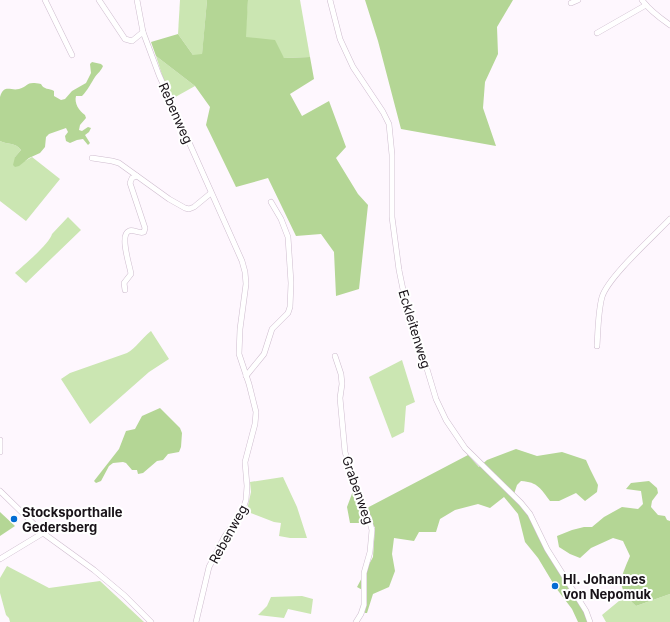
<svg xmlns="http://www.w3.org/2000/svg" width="670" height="622" font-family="Inter,sans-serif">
<rect width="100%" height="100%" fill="#fef7fe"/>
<g fill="#cbe6b2">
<polygon points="180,0 207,0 202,55 193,55 178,34"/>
<polygon points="248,0 300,0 310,57 284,58 245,37"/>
<polygon points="156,56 195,86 170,100"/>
<path d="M0 141C8 145 15 142 21 150L15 157 25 161 32 157 60 179 26 221 0 201Z"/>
<path d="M68 217 81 230 26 283 15 273C23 266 50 243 52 234Z"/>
<path d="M151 331 169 359 149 372 90 424 61 379 70 373 127 353C136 348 142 338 151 331Z"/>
<polygon points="402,360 415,402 406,406 404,432 392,438 369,377"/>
<polygon points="283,477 297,507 307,538 290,538 279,536 281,523 274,522 248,512 247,510 251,492 250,482"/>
<polygon points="7,566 49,588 100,581 144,622 10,622 9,618 6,615 0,593 0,578"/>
<polygon points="670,594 670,622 606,622 602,615 625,596 636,606"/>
<polygon points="302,596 313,599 311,614 288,609 284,618 258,615 267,606 271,597"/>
</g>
<g fill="#b4d695">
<polygon points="207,0 248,0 246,37 275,40 284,58 310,57 314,79 290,94 302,116 329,101 346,147 336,158 358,194 368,205 359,289 336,296 334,252 321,234 296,236 268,178 236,187 206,125 210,107 195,86 156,56 151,42 178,34 193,55 202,54"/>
<polygon points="365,0 513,0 497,27 498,54 485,82 483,108 496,146 401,129 378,41"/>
<path d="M92 62 101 64 103 66C101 71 98 73 95 77 91 83 88 90 82 96H76C74 103 79 111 85 115L86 118 80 125 79 130 82 131 88 127 91 128 89 132 85 135 90 143 88 145 83 139 77 140 70 143 66 141 65 136 68 132 66 128 49 134 46 137 45 147 40 153 29 158 19 166 15 167 13 165 15 157 21 150C15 142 8 145 0 141V97C4 84 10 91 19 89 30 86 25 81 41 84 44 90 49 88 54 91V96L61 100 65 99 72 91 86 83 91 73 90 64Z"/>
<polygon points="160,408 180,428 182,433 181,447 179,452 168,454 163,460 157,461 143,473 138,474 137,470 132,470 126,463 123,462 113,463 109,466 101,481 96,483 94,481 119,449 126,431 135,429 142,416"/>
<path d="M516 449 537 456 562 452 586 460 590 469 598 485 597 492 585 501 576 493 559 501H550C541 489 538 482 521 481L517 485 514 494 531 512 556 562 592 622H578L572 609 556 588 538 558 525 542 518 514 504 497 490 508 478 504 455 510 440 519 436 532H419L414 541 394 538 392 554 395 571 389 587 373 594 367 613H365L366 592 357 587 373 557 375 527 365 523H350L347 507 353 491 365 509 468 455 479 467 487 460Z"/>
<path d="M649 481 657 488 658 493 652 501 651 507 658 515 665 516 667 520 670 521V594L636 606C615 586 620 580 630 556L623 541 613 538 591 548 580 558 570 554 559 547 557 536 572 530 584 527H592L604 517 622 507 638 509 643 504 641 491 626 489 631 483Z"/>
<polygon points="0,512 15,526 0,536"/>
</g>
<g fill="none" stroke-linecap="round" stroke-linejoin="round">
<g stroke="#cebcce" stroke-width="6">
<g id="street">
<polyline points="45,0 72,55"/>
<polyline points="99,0 125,39 132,41 143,32"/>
<polyline points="137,0 143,32 159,75 242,261 245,272 246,284 240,329 239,354 249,384 256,412 255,424 245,462 247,486 246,500 242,512 225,536 209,567 196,622"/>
<polyline points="330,0 340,39 353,67 383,112 389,124 392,155 392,217 399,270 407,309 421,349 436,399 446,420 465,448 521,503 530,514 547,549 586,611 590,622"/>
<path d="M642 0C649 10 660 18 670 25"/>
<polyline points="571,3 578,0"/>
<polyline points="597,33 646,5"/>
<polyline points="92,158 112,161 119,163 169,199 185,208 189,209 194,207 211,193"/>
<path d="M125 290 124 283 131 274C130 266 119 235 129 231 133 229 139 234 144 232L145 228 130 183 132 178 137 176"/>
<path d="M597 346C598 331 598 312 602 297 608 277 654 236 670 219"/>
<polyline points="335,356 341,374 342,384 340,398 345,452 355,485 369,519 372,530 370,552 364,573 364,605 361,614 356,622"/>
<polyline points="246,376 264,354 272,329 288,313 290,307 291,283 288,237 281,219 271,202"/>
<polyline points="0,440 0,452"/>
<polyline points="0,491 43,533 94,570 125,596 151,622"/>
<polyline points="0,559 43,533"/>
</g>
</g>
<use href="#street" stroke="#fff" stroke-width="5"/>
</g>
<g fill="#026cd4" stroke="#fff" stroke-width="1.5">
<circle cx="14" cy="519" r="4"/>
<circle cx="555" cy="586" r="4"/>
</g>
<g text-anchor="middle" stroke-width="4" stroke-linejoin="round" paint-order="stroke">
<g font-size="13" fill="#191319" stroke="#fff">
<text transform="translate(176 113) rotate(66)" y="5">Rebenweg</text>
<text transform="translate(415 329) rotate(73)" y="5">Eckleitenweg</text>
<text transform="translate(358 490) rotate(71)" y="5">Grabenweg</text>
<text transform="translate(228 534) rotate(-61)" y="5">Rebenweg</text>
</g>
<g font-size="13" font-weight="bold" fill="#191319" stroke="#fff" text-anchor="start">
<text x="22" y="517">Stocksporthalle<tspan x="22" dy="15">Gedersberg</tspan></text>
<text x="563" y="584">Hl. Johannes<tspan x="563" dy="15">von Nepomuk</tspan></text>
</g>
</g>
</svg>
